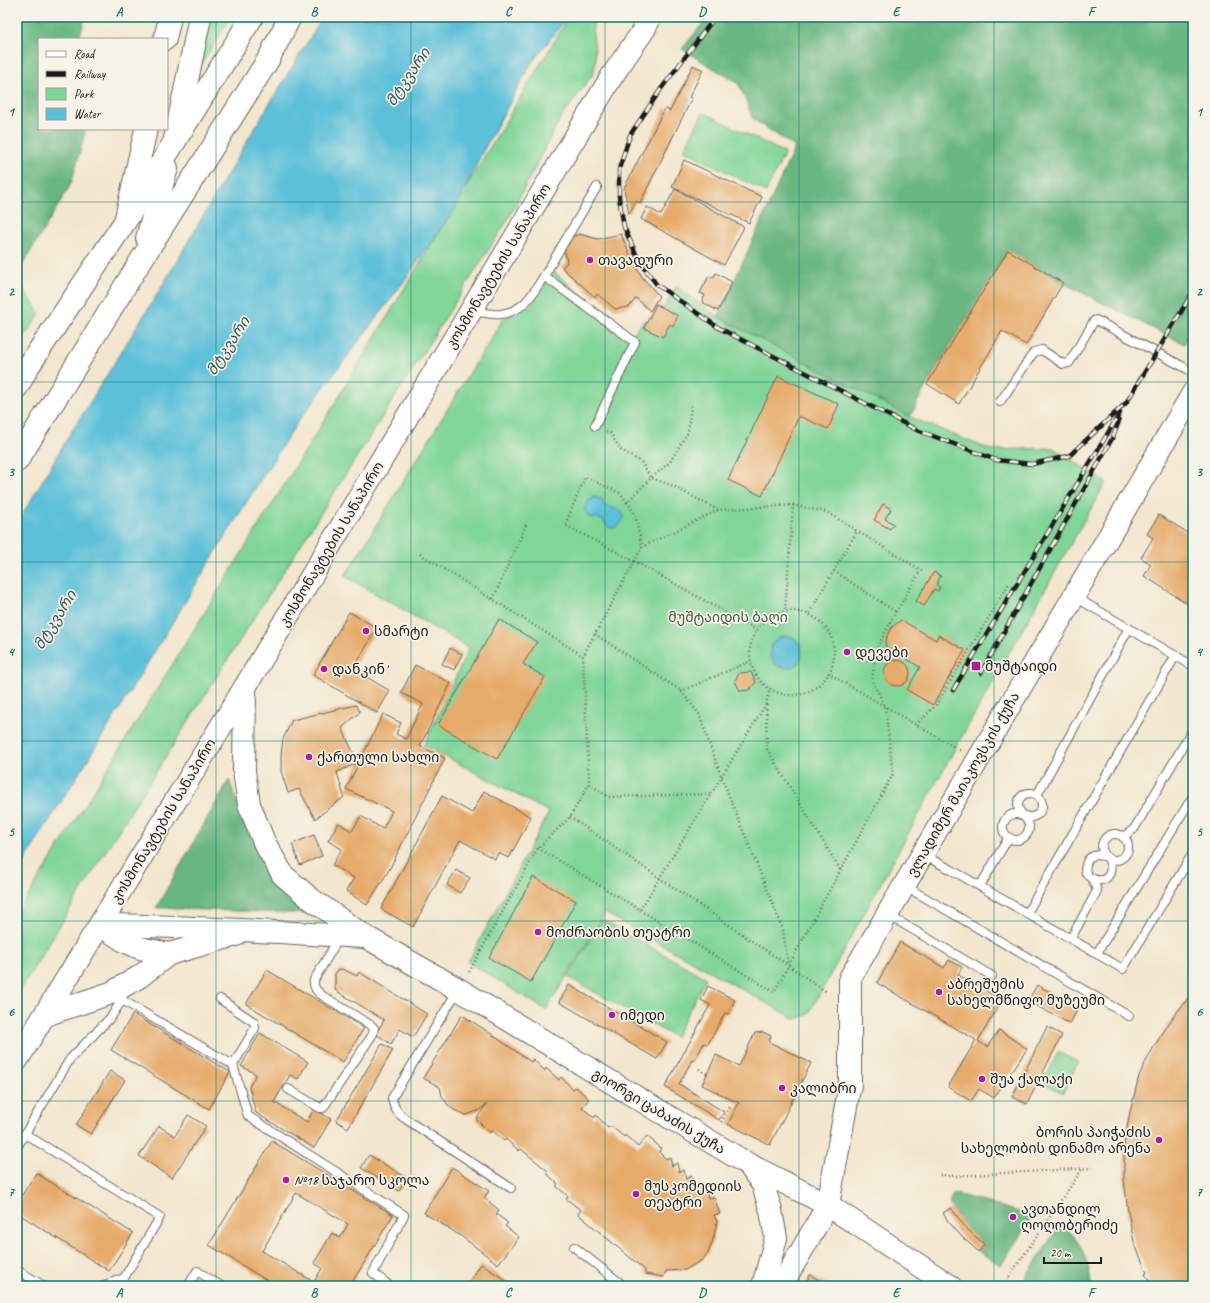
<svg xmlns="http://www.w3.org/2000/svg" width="1210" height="1303" font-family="Caveat,'Noto Sans Georgian',sans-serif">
<rect width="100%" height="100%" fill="#f7f3e8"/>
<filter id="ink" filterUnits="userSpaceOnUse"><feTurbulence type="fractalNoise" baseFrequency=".025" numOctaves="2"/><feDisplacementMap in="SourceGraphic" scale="8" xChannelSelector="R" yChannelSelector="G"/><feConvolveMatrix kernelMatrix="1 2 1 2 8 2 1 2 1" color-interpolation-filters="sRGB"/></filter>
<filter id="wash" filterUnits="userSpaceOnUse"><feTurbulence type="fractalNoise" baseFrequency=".012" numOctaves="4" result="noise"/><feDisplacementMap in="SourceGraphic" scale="16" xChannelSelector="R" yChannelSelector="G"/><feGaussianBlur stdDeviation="0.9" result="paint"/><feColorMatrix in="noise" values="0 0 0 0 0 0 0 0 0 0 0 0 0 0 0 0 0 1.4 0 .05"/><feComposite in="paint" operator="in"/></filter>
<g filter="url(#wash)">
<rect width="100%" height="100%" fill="#f3e6ce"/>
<g fill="#80d598" stroke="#4e785a">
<polygon points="208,17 231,17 197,71"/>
<polygon points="569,17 593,17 593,33 596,60 593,74 560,119 507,221 112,841 17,995 17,914 332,408"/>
<polygon points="703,112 785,153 766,192 684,150"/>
<polygon points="17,245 21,285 40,314 17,348"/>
<polygon points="554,272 632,335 644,320 655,323 676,287 718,317 910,417 991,450 1053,448 1106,482 956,747 808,1015 795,1019 605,913 546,1010 468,962 549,812 424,745 469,648 345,576 503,319 530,305"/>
<polygon points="602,920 706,978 675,1037 568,977"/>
<polygon points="1058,1052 1078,1062 1063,1093 1043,1083"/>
</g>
<g fill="#68b680" stroke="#42694e">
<polygon points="17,17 85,17 79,39 39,39 39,129 86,129 71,184 22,266 17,242"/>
<polygon points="708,17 1193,17 1193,328 1184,344 1063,283 1008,250 927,384 910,417 718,317 795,147 753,119 739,84 682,49"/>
<polygon points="229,780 251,838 273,873 313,914 156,908"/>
<polygon points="953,1193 1033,1216 1001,1265 979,1252 984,1244 966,1228 949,1204"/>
<path d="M1060 1225C1064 1228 1069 1231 1073 1235 1083 1248 1091 1269 1091 1286H1033L1024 1280Z"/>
</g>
<g fill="#5bc0d9" stroke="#3c6e7a">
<polygon points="323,17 568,17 532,62 481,155 456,207 402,284 297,423 249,498 102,737 42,832 17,874 17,524 64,444 158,293 257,124"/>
<path d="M595 497 603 500V505C612 510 620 505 624 517 622 525 613 532 606 525 604 524 604 521 602 520 598 517 593 519 589 517 581 509 585 501 595 497Z"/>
<circle cx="786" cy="652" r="16"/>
</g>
<g id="blocks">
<g fill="#e6ab6b" fill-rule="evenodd">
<polygon points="693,65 703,70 689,97 692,98 640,203 636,201 629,214 624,188 665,108 670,111"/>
<polygon points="684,160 762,197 749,223 672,187"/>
<polygon points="675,189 744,227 724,265 641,219 647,207 661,215"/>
<polygon points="579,234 598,239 621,234 633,262 643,278 659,296 650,311 636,298 629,307 615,309 597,294 595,297 562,268 567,262 564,248 570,238"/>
<polygon points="1008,250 1063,283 1026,345 1002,331 959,404 927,384"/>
<polygon points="716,273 732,282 718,311 702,302 705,295 700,293 709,276 713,278"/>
<polygon points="656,304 678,316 673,326 670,324 663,337 644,328"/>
<polygon points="778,376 839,404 828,429 799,416 762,496 728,480"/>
<polygon points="883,504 891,509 885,519 894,524 890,529 874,520"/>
<polygon points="1159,515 1193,536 1193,607 1144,576 1151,564 1141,558 1153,538 1147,534"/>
<polygon points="934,572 941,576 936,585 940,587 938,591 934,589 924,606 916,601"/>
<polygon points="349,612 377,628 353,669 390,691 377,713 313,675"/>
<polygon points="499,619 537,642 523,664 545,677 497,759 438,725"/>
<polygon points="901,620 936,640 938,635 965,650 933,705 907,690 920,667 885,646 887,636 892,627"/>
<polygon points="450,648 462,654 454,670 442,664"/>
<circle cx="897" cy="673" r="13"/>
<polygon points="415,665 451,683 420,746 445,758 389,870 367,905 346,891 354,878 332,865 342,849 328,841 338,823 352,831 361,816 383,829 392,811 346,789 383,714 401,723 396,734 406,739 423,704 401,693"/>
<polygon points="751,672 756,682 749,690 740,691 735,681 739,673"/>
<polygon points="356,705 360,712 342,728 358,763 337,772 344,797 315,819 299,789 288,793 281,771 281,755 283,739 292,720"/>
<polygon points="484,791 531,817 509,858 498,853 495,859 460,840 413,927 381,909 442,796 472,813"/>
<polygon points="314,835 322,856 300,865 292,844"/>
<polygon points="456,870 470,878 460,893 447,885"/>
<polygon points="533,877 576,901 531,982 489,958"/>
<polygon points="900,942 944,968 949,960 962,967 958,975 1002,1000 978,1041 987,1047 999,1030 1027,1049 994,1098 979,1089 971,1101 948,1087 976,1040 877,983"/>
<polygon points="342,969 357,976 359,972 427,1014 413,1037 400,1029 391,1044 376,1034 384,1020 335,990 335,974 338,970"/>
<polygon points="267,970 364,1028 343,1062 246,1004"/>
<polygon points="569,985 667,1042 657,1059 559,1002"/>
<polygon points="1037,985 1078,1008 1070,1024 1028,1001"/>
<polygon points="708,986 735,1000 728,1014 725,1013 708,1044 704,1043 694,1061 692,1060 679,1084 724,1112 719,1120 665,1087 710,1005 701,1000"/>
<polygon points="1193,992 1193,1286 1153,1286 1145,1274 1147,1273 1136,1247 1135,1247 1128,1212 1124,1179 1124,1145 1130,1112 1139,1076 1143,1067 1155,1045 1173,1017"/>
<polygon points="133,1014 230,1072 209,1109 111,1050"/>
<polygon points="462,1015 487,1031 531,1062 533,1059 545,1071 546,1068 559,1080 561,1077 573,1089 576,1087 589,1099 582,1107 594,1118 596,1115 608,1128 611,1126 624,1137 625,1135 638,1147 647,1136 661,1148 659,1152 666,1159 670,1157 672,1166 677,1163 679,1172 684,1170 686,1179 692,1176 694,1185 699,1183 701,1191 706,1190 708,1198 714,1197 720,1214 714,1215 717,1222 713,1240 708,1253 702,1260 685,1270 666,1271 664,1277 645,1274 645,1270 578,1214 581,1210 566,1199 568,1196 556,1186 558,1184 546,1173 548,1171 521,1149 519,1151 506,1139 504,1141 492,1130 490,1133 476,1119 487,1104 478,1111 466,1115 454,1110 448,1105 442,1096 440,1087 423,1078"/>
<polygon points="1047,1027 1062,1035 1027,1104 1012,1097"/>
<polygon points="763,1032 771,1036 769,1042 811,1063 770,1145 728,1124 739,1103 702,1085 716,1055 739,1066 755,1033"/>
<polygon points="260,1033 308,1062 298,1079 290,1075 274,1102 307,1122 314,1109 331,1119 314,1148 256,1113 249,1087 256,1074 241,1066"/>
<polygon points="382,1044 393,1050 348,1128 336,1121"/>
<polygon points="110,1071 125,1080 91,1134 76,1125"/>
<polygon points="188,1115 206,1126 172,1178 139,1156 159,1126 175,1136"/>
<path d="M272 1141 393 1215 350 1286H276L209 1245ZM296 1193 348 1224 340 1238 332 1233 314 1263 322 1268 314 1282 262 1251Z"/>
<polygon points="369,1155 407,1178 399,1191 361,1168"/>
<polygon points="452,1167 489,1191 484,1198 499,1210 496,1214 508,1223 505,1226 519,1237 498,1264 461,1236 424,1213"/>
<polygon points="36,1173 133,1233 109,1271 17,1213 17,1203"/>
<polygon points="951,1208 966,1228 984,1244 979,1252 962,1237 948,1221 943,1213"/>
<polygon points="481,1264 514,1286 467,1286"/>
<polygon points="810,1275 830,1286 804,1286"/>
</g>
</g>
</g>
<g filter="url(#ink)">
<use href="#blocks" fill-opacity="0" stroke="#67635a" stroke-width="1"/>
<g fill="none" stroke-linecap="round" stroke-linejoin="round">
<g stroke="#67635a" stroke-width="10">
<g id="lane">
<polyline points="544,276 597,187"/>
<path d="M472 311C481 312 492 315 501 314 524 311 533 294 544 276L635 342 595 426"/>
<polyline points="1000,402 1034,352 1042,350 1063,364 1069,363 1094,321 1096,320 1193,372"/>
<polyline points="1075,597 1193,666"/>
<circle cx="1030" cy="805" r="12"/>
<polyline points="1037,795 1129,628"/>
<circle cx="1016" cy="827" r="13"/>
<circle cx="1115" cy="847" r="13"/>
<polyline points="1123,837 1134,829 1193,729"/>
<polyline points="923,855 950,869 1123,969 1193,853"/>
<polyline points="905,886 1129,1016"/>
<polyline points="980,886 1009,837"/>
<polyline points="1027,913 1176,655"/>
<polyline points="888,915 992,976"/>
<path d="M1071 938 1097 891C1096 887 1094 883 1092 879 1090 877 1088 876 1087 874 1085 872 1085 868 1086 865 1088 854 1098 854 1107 857 1116 871 1107 886 1091 878"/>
<polyline points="1097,953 1193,796"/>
<path d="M458 990 392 1098C394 1109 398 1114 407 1120L511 1188"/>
<polyline points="220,999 254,1022 255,1028 233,1065 248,1116 404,1215 373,1273 390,1286"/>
<polyline points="122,1000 233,1065"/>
<path d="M288 1089 320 1108H323L373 1034 374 1028 372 1026 323 996C317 992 313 988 314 980L339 938"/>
<polyline points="25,1134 160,1217 124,1278 102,1286"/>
<polyline points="17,1147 70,1059 111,1017 122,1000 125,989"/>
<polyline points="574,1247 624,1286"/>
<polyline points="17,1270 44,1286"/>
<polyline points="188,1286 197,1271 221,1286"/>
</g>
</g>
<g stroke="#67635a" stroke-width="24">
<g id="secondary">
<polyline points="165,39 170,17"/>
<polyline points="175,139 200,17"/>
<polyline points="126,218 146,129"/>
<polyline points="245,687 244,771 249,804 264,842 283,875 311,899 366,937 458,989 639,1099 748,1164 828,1205 950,1286"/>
<path d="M100 925C189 926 277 932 365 937"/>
<polyline points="100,925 126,942 140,948 169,954"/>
<polyline points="45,1015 111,993 139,977 169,954 236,935"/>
<polyline points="749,1165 763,1185 771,1211 776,1238 763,1286"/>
<polyline points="781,1286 828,1205 850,1084 850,978 1193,393"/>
</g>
</g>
<g stroke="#67635a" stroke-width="24">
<polyline id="primary" points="17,1060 245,687 612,76 645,28 650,17"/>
</g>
<g stroke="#67635a" stroke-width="24">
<g id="highway">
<polyline points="147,238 167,168"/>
<polyline points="17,387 28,367 126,220 252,17"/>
<polyline points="17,461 140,262 268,60 290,17"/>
</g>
</g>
<g stroke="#67635a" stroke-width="2.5" stroke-dasharray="1 3" stroke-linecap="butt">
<polyline points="606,432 610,433 621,450 641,462 651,478 670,462 688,432 691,405"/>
<polyline points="627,502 635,514 642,547"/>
<polyline points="793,505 827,512 857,531 808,615"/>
<polyline points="718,510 671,485 651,478 627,502 620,493 585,477 565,525 634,561 757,630"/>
<polyline points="420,554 583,656"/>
<polyline points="834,571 896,612"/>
<polyline points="493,599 526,525"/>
<circle cx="792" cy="653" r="42"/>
<polyline points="595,634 681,691 699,714 721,776 783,929 788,965"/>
<polyline points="828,673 961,751"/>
<polyline points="681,691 751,661"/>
<polyline points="766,705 767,749 841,871"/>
<polyline points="916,725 936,705 1010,582"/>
<polyline points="589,784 609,797 710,794"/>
<polyline points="570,817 827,992"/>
<polyline points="538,848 640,910 766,704 770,689"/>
<polyline points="640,910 774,992 893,774 885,707 872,680 876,650 896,612 921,570 857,531"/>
<polyline points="469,972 538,848 570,817 589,784 583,656 642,547 718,510 793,505 785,612"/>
<polyline points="699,1069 707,1074"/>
<polyline points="721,1122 730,1107"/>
<polyline points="940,1175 954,1176 1092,1168"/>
<polyline points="1007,1280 1083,1168"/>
</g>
<use href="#lane" stroke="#fff" stroke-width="8"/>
<use href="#secondary" stroke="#fff" stroke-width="22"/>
<use href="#primary" stroke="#fff" stroke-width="22"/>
<use href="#highway" stroke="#fff" stroke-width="22"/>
<g stroke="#1c1c1c" stroke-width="4.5">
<g id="rail">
<polyline points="715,17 661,89 630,135 619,169 619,197 624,227 639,261 657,285 719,328 917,430 996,460 1032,464 1069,456 1126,403 1193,292"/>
<polyline points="981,673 1113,437 1119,421"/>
<polyline points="953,690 1120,413"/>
</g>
</g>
<use href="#rail" stroke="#f7f3e8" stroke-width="3" stroke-dasharray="9" stroke-linecap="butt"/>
</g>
</g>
<path fill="none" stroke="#0f766e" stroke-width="1" stroke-opacity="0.55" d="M216 17V1286M411 17V1286M605 17V1286M799 17V1286M994 17V1286M17 202H1193M17 382H1193M17 562H1193M17 741H1193M17 921H1193M17 1101H1193"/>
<g fill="#b5179e" stroke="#f7f3e8" stroke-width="1.5">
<circle cx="590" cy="260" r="4"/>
<circle cx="366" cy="631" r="4"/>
<circle cx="847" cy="652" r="4"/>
<rect x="971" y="661" width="10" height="10" rx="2"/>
<circle cx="324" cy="669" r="4"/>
<circle cx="309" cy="757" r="4"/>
<circle cx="538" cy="932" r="4"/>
<circle cx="939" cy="992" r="4"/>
<circle cx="612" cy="1015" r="4"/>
<circle cx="982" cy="1079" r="4"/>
<circle cx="782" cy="1088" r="4"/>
<circle cx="1159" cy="1140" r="4"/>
<circle cx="286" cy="1180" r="4"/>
<circle cx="636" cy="1194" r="4"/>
<circle cx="1013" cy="1217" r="4"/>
</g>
<g text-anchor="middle" stroke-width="3.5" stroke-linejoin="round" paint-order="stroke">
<g font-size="14" fill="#1c1c1c" stroke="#f7f3e8" text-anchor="start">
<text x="598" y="265">თავადური</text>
<text x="374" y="636">სმარტი</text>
<text x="855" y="657">დევები</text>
<text x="985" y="671">მუშტაიდი</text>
<text x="332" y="674">დანკინ'</text>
<text x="317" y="762">ქართული სახლი</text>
<text x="546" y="937">მოძრაობის თეატრი</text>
<text x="947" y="989">აბრეშუმის<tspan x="947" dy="16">სახელმწიფო მუზეუმი</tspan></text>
<text x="620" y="1020">იმედი</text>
<text x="990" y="1084">შუა ქალაქი</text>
<text x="790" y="1093">კალიბრი</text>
<text x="1151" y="1137" text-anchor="end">ბორის პაიჭაძის<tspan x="1151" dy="16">სახელობის დინამო არენა</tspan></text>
<text x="294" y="1185">№18 საჯარო სკოლა</text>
<text x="644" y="1191">მუსკომედიის<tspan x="644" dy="16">თეატრი</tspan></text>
<text x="1021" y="1214">ავთანდილ<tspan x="1021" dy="16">ღოღობერიძე</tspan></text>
</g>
<g font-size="14" fill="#1c1c1c" stroke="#f7f3e8">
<text transform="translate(498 266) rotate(-59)" y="5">კოსმონავტების სანაპირო</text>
<text transform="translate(331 544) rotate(-59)" y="5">კოსმონავტების სანაპირო</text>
<text transform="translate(963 784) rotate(-60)" y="5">ვლადიმერ მაიაკოვსკის ქუჩა</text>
<text transform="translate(163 821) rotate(-59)" y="5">კოსმონავტების სანაპირო</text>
<text transform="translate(659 1111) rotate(31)" y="5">გიორგი ცაბაძის ქუჩა</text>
</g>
<g font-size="14" fill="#3f5d47" stroke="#f7f3e8">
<text x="728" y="622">მუშტაიდის ბაღი</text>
</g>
<g font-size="15" font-style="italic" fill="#32555e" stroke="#f7f3e8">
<text transform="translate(408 77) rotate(-56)" y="5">მტკვარი</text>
<text transform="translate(228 346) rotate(-57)" y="5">მტკვარი</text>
<text transform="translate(55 620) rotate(-58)" y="5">მტკვარი</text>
</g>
</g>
<rect width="1210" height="1303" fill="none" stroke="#f7f3e8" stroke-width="44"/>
<rect x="38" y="38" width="130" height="92" fill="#f7f3e8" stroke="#9f9d96"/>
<rect x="46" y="51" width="20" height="6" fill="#ffffff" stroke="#9f9d96"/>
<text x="74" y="58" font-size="12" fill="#1c1c1c">Road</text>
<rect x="46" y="71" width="20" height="6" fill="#1c1c1c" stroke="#9f9d96"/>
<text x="74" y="78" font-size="12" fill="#1c1c1c">Railway</text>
<rect x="46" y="88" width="20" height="12" fill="#80d598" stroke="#9f9d96"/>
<text x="74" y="98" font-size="12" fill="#1c1c1c">Park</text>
<rect x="46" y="108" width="20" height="12" fill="#5bc0d9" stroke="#9f9d96"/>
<text x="74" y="118" font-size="12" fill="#1c1c1c">Water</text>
<path d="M1044 1257v6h57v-6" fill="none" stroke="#1c1c1c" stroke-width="2"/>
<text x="1050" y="1257" font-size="12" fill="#1c1c1c" stroke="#f7f3e8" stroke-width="3" paint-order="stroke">20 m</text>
<rect x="22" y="22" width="1166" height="1259" fill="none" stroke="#0f766e" stroke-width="1.5"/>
<g font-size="13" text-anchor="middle" font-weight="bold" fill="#0f766e">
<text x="119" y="16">A</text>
<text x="314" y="16">B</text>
<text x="508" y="16">C</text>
<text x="702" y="16">D</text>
<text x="896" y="16">E</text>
<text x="1091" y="16">F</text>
<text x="11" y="116">1</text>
<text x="1199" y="116">1</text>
<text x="11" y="296">2</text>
<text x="1199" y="296">2</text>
<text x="11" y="476">3</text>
<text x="1199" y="476">3</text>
<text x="11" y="656">4</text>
<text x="1199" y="656">4</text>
<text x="11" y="836">5</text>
<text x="1199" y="836">5</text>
<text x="11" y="1016">6</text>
<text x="1199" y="1016">6</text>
<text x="11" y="1196">7</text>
<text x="1199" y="1196">7</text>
<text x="119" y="1297">A</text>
<text x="314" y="1297">B</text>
<text x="508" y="1297">C</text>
<text x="702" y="1297">D</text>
<text x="896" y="1297">E</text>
<text x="1091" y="1297">F</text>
</g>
</svg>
